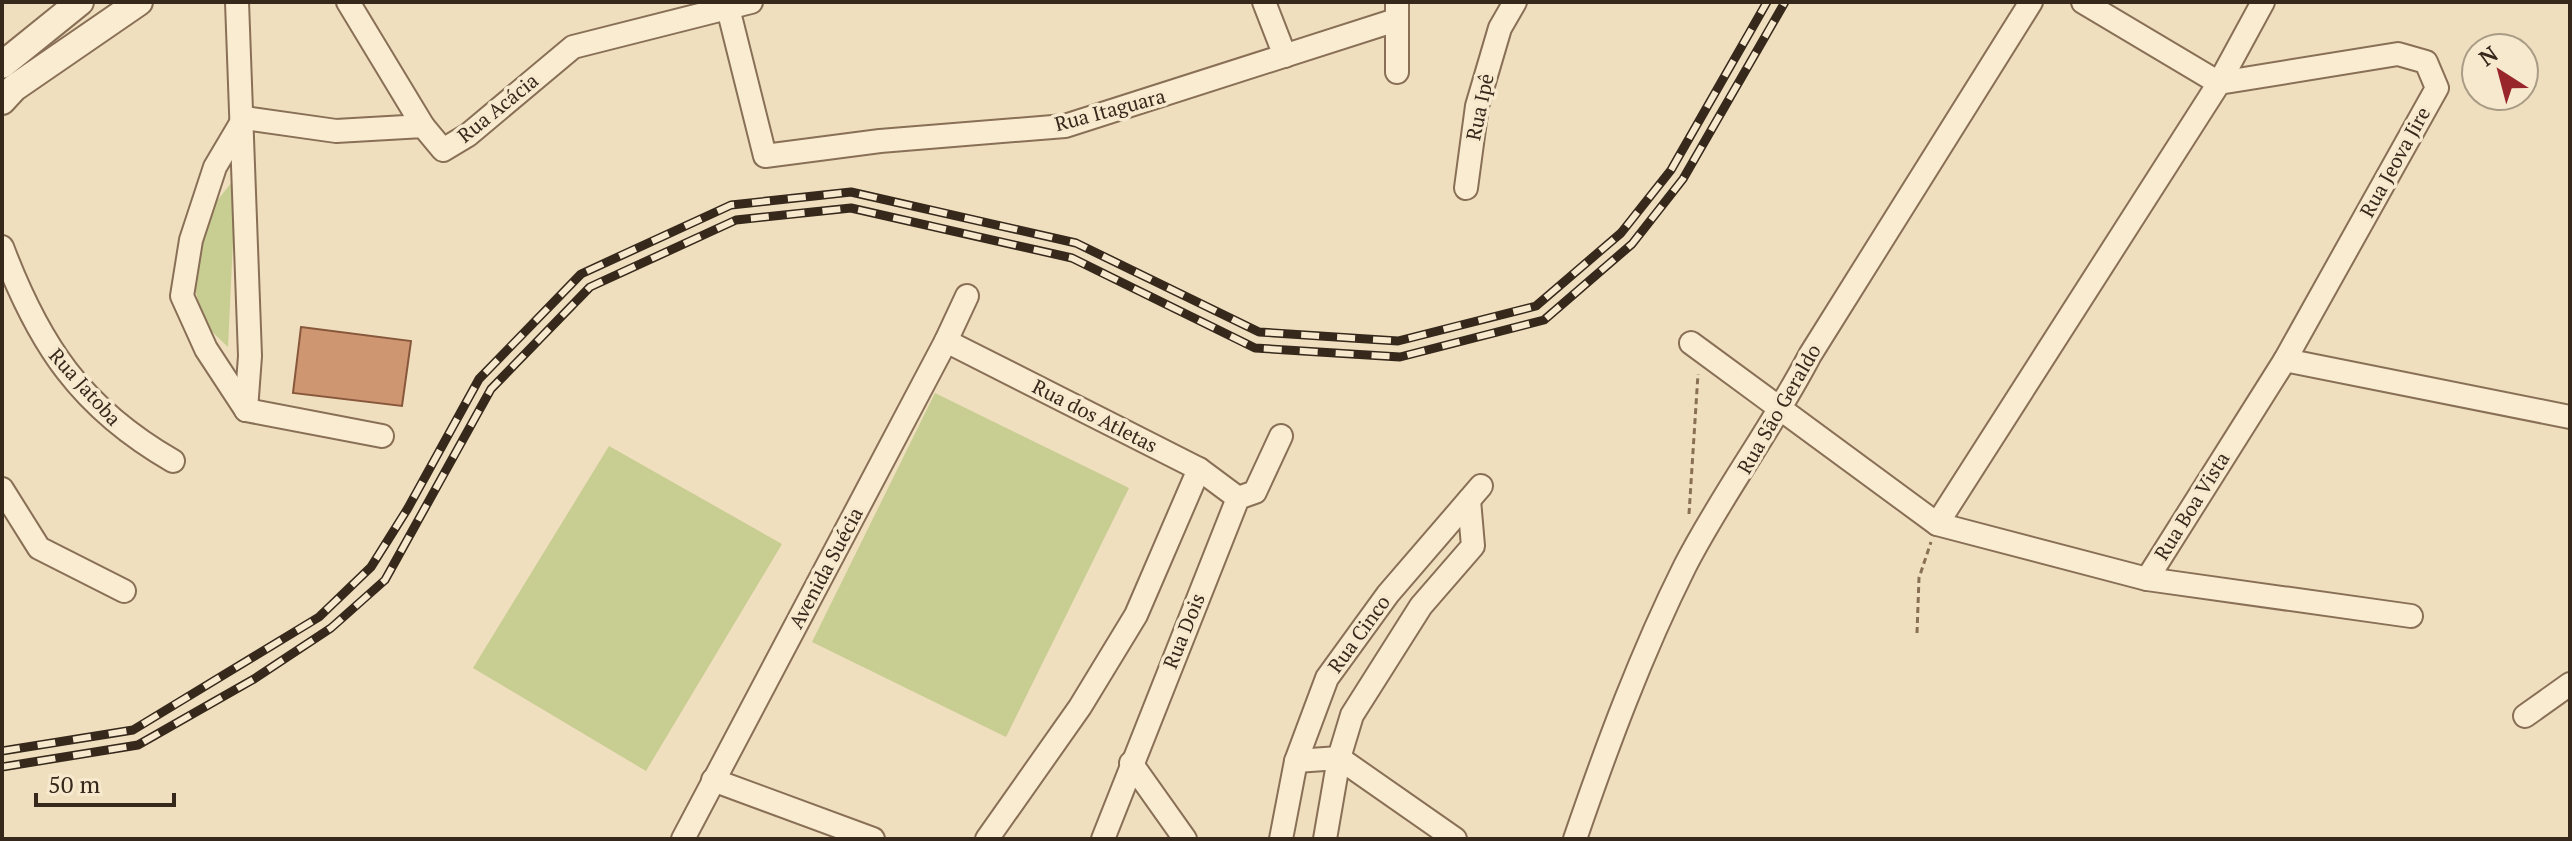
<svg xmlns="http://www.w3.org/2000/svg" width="2572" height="841" font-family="'PT Serif',serif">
<rect width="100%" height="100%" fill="#efdfbe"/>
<g fill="#c8cd92">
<polygon points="236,177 228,347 205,325 196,293 195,254 204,217"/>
<polygon points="935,393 1129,488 1006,737 812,642"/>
<polygon points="609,446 782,544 646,771 473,668"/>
</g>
<polygon fill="#cf9672" stroke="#87573b" stroke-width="2" points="301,327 411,341 402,406 293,393"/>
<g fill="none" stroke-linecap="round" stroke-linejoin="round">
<g stroke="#886f56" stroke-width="26">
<g id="minor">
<polyline points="237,2 250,356 246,410"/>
<polyline points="348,2 423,126"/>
<polyline points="1264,2 1285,56"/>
<polyline points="2083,2 2219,83 2263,2"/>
<polyline points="728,8 765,156 880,141 1065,126 1396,20"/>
<polyline points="1397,72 1397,2"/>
<polyline points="1466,188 1477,106 1500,28 1515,2"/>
<path d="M2 247C39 345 81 408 173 461"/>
<polyline points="946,341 1199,469 1238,498"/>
<polyline points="1691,343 1937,524 2147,579 2285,360 2570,417"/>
<polyline points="246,410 206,349 182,296 191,240 215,167 244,118 336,131 423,126 443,150 468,135 573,47 751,2"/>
<polyline points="246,410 382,436"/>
<polyline points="2,489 39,548 124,591"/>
<polyline points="1937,524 2219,83 2398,54 2426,62 2437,88 2285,360"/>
<polyline points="2147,579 2411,616"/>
<polyline points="2525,716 2570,684"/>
<polyline points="1296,761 1339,758 1455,839"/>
<polyline points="1131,763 1185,839"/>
<polyline points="713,780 873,839"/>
<polyline points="683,839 946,341 967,296"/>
<polyline points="987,839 1080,707 1136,615 1199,469"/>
<polyline points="1103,839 1238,498 1255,492 1281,436"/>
<polyline points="1281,839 1296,761 1327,678 1388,594 1481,486"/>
<polyline points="1325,839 1339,758 1352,715 1421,606 1473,546 1469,500"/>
<path d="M1575 839C1607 746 1641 654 1685 566 1722 494 1772 428 1810 355L2031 2"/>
</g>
</g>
<g stroke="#886f56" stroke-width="30">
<g id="tertiary">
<polyline points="2,65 80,2"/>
<polyline points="2,101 14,88 139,2"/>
</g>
</g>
<g stroke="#886f56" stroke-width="3" stroke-dasharray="6 4" stroke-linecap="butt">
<polyline points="1689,514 1698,374"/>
<polyline points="1917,633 1919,578 1931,542"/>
</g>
<use href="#minor" stroke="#faecd1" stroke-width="22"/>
<use href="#tertiary" stroke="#faecd1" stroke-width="26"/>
<g stroke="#36281b" stroke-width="9">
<g id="rail">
<polyline points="2,751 133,730 319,617 371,567 408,508 479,379 581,274 731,205 851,192 1076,243 1259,332 1398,341 1536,306 1621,233 1671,170 1767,2"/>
<polyline points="2,767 138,745 254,679 331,628 385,580 491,389 590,287 736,220 851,208 1072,258 1255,348 1400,357 1544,320 1632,244 1683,179 1785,2"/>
</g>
</g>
<use href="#rail" stroke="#f6e9ce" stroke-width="6" stroke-dasharray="18" stroke-linecap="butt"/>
</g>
<g text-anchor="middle" stroke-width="7" stroke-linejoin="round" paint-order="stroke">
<g font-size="20" fill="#36281b" stroke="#f6e9ce">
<text transform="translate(1480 107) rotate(-78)" y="7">Rua Ipê</text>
<text transform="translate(498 108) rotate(-39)" y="7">Rua Acácia</text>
<text transform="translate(1110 110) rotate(-15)" y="7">Rua Itaguara</text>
<text transform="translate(2395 162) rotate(-61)" y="7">Rua Jeova Jire</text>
<text transform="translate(85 387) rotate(48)" y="7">Rua Jatoba</text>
<text transform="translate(1779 409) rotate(-60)" y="7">Rua São Geraldo</text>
<text transform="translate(1095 416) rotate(27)" y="7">Rua dos Atletas</text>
<text transform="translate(2192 506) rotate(-58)" y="7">Rua Boa Vista</text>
<text transform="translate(826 568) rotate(-62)" y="7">Avenida Suécia</text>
<text transform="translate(1184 631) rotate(-68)" y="7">Rua Dois</text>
<text transform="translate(1359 634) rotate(-54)" y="7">Rua Cinco</text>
</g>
</g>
<rect width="2572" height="841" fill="none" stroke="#36281b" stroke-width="8"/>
<g transform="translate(2500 72) rotate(324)"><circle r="38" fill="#f6e9ce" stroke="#a99c86" stroke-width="2"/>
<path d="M0-6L14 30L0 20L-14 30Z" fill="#982529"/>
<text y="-12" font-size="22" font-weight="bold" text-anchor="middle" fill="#36281b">N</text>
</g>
<path d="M36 793v12h138v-12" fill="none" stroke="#36281b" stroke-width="4"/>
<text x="48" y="793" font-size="24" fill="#36281b" stroke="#f6e9ce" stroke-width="6" paint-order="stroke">50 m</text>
</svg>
